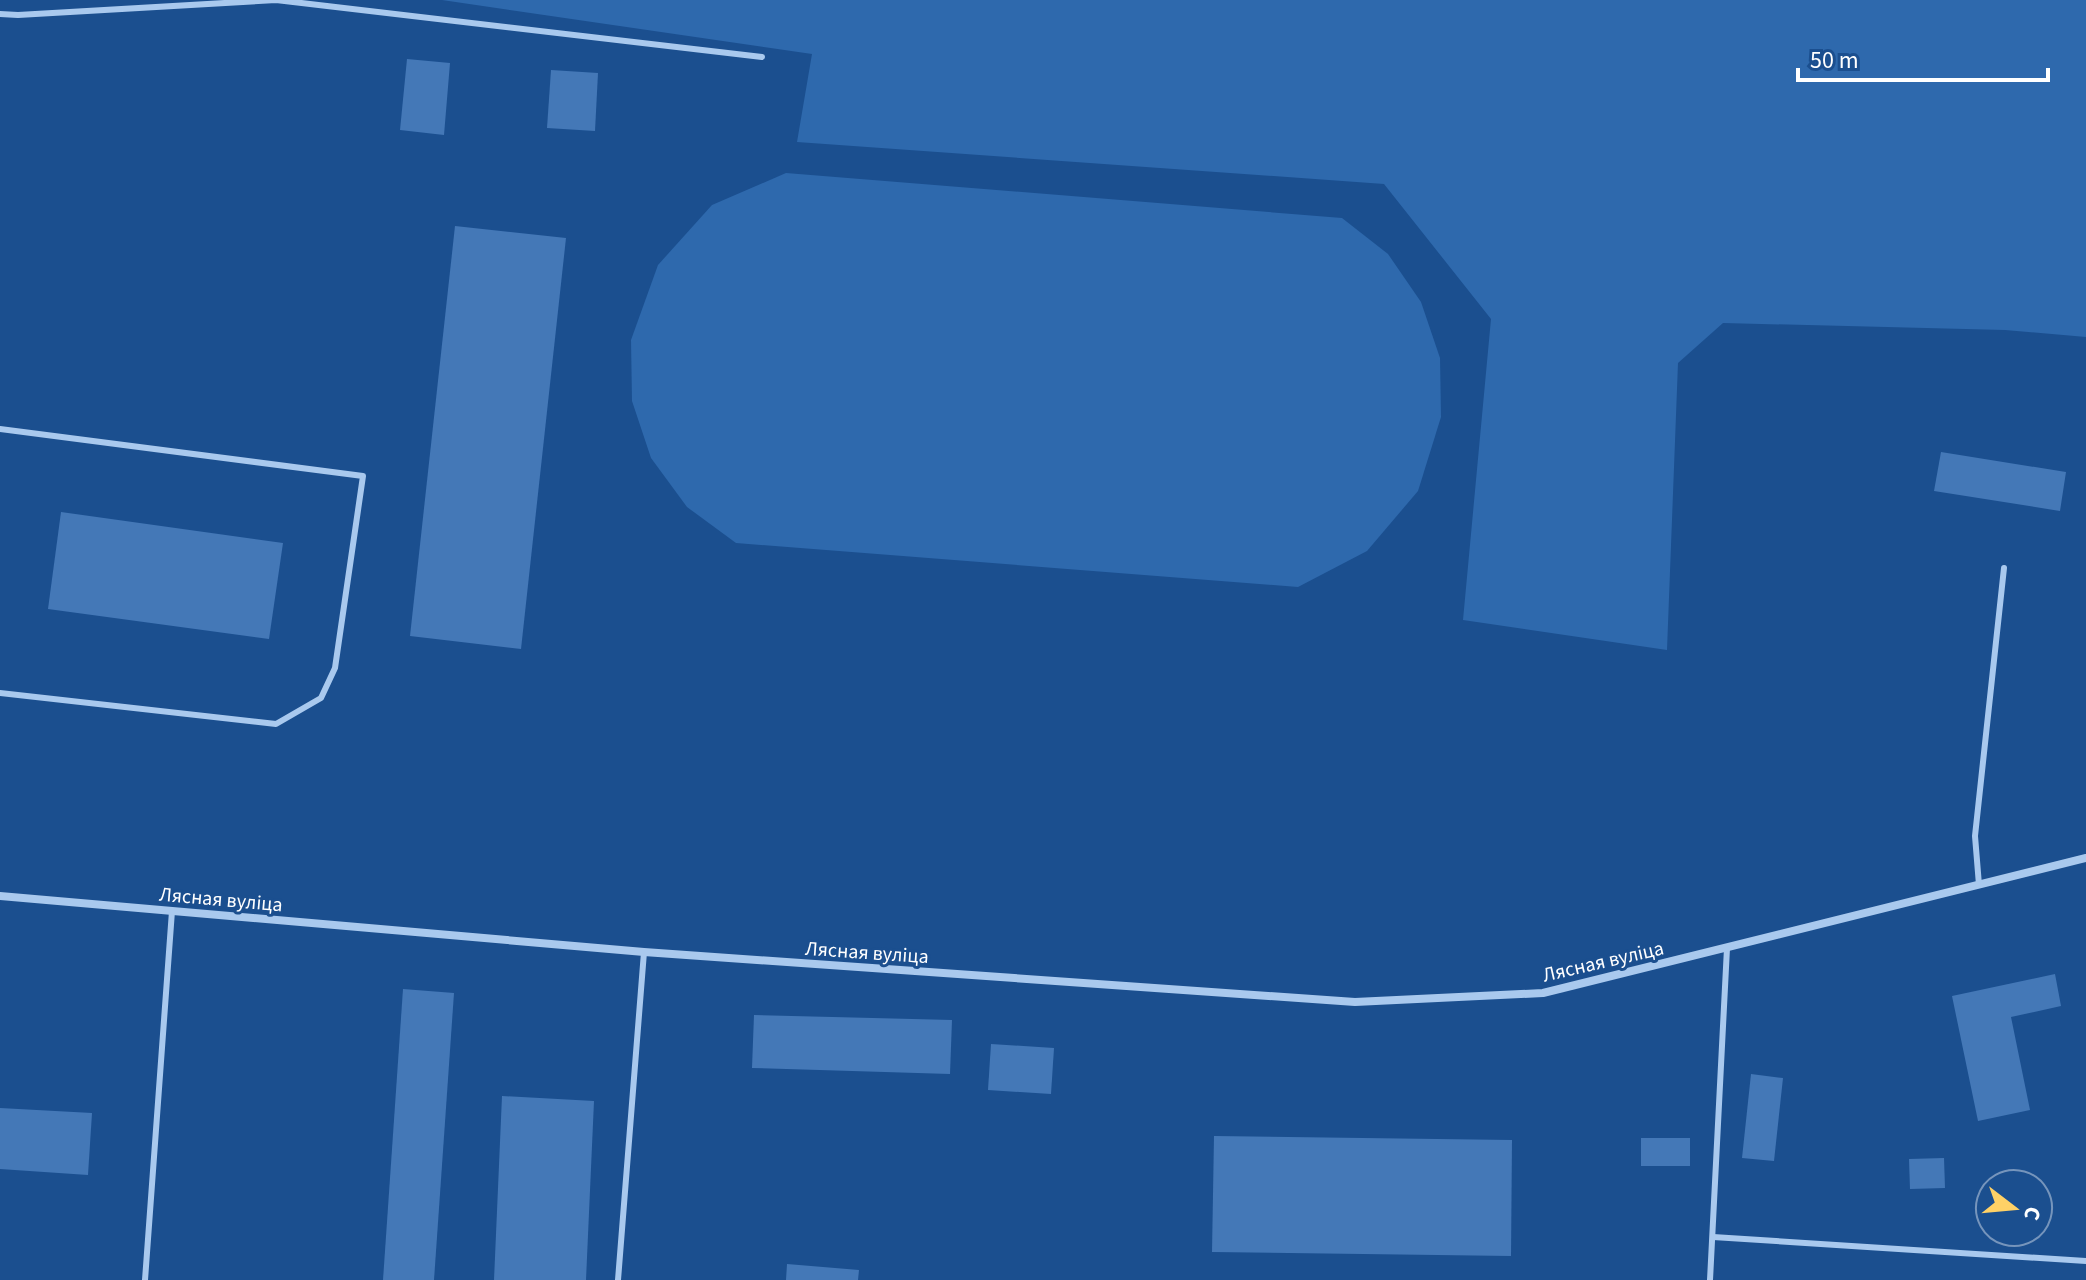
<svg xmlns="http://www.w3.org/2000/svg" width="2086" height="1280" font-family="'Source Sans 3',sans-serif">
<rect width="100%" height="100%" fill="#1b4f8f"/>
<g fill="#2e69ad">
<polygon points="442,0 2086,0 2086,337 2005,330 1723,323 1678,363 1667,650 1463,620 1491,319 1384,184 797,142 812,54"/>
<polygon points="786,173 1342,218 1388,254 1421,302 1440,358 1441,417 1418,491 1367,551 1298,587 736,543 687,507 651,458 632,401 631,340 658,265 712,205"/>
</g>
<g fill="#4478b7">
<polygon points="407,59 450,63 444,135 400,130"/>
<polygon points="551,70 598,73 595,131 547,128"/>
<polygon points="455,226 566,238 521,649 410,636"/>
<polygon points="1941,452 2066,472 2060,511 1934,491"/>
<polygon points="61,512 283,543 269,639 48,609"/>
<polygon points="2055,974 2061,1006 2011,1017 2030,1110 1978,1121 1952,996"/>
<polygon points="403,989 454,993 434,1280 383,1280"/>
<polygon points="754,1015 952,1020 950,1074 752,1068"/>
<polygon points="991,1044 1054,1048 1051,1094 988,1090"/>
<polygon points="1751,1074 1783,1078 1774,1161 1742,1158"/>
<polygon points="502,1096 594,1101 586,1280 494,1280"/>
<polygon points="0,1108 92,1113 88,1175 0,1169"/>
<polygon points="1214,1136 1512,1140 1511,1256 1212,1252"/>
<rect x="1641" y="1138" width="49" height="28"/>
<polygon points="1944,1158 1945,1188 1910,1189 1909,1159"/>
<polygon points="787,1264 859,1270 858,1280 786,1280"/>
</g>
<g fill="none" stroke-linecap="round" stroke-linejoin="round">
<g stroke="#a9c9ee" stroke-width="6">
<polyline points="0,14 18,15 276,0 762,57"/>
<polyline points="0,429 363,476 335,668 321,698 276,724 0,693"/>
<polyline points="1979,885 1975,836 2004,568"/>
<polyline points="1713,1237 2086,1261"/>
<polyline points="145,1280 172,911"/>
<polyline points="618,1280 644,952"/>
<polyline points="1710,1280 1727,948"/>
</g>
<polyline stroke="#a9c9ee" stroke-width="8" points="0,896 644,952 1355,1002 1543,993 2086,858"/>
</g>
<g text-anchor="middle" stroke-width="6" stroke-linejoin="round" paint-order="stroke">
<g font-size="20" fill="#fff" stroke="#1b4f8f">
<text transform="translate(221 899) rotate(5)" y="7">Лясная вуліца</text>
<text transform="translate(867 952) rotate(4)" y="7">Лясная вуліца</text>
<text transform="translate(1603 961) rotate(-13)" y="7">Лясная вуліца</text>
</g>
</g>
<g transform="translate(2014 1208) rotate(106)"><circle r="38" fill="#1b4f8f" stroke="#7695bc" stroke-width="2"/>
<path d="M0-6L14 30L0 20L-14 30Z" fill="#ffd166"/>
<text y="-12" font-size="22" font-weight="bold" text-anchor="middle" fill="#ffffff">С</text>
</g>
<path d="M1798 68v12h250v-12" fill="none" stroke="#ffffff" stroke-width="4"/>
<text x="1810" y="68" font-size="24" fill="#ffffff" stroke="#1b4f8f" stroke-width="6" paint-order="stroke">50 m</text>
</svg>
